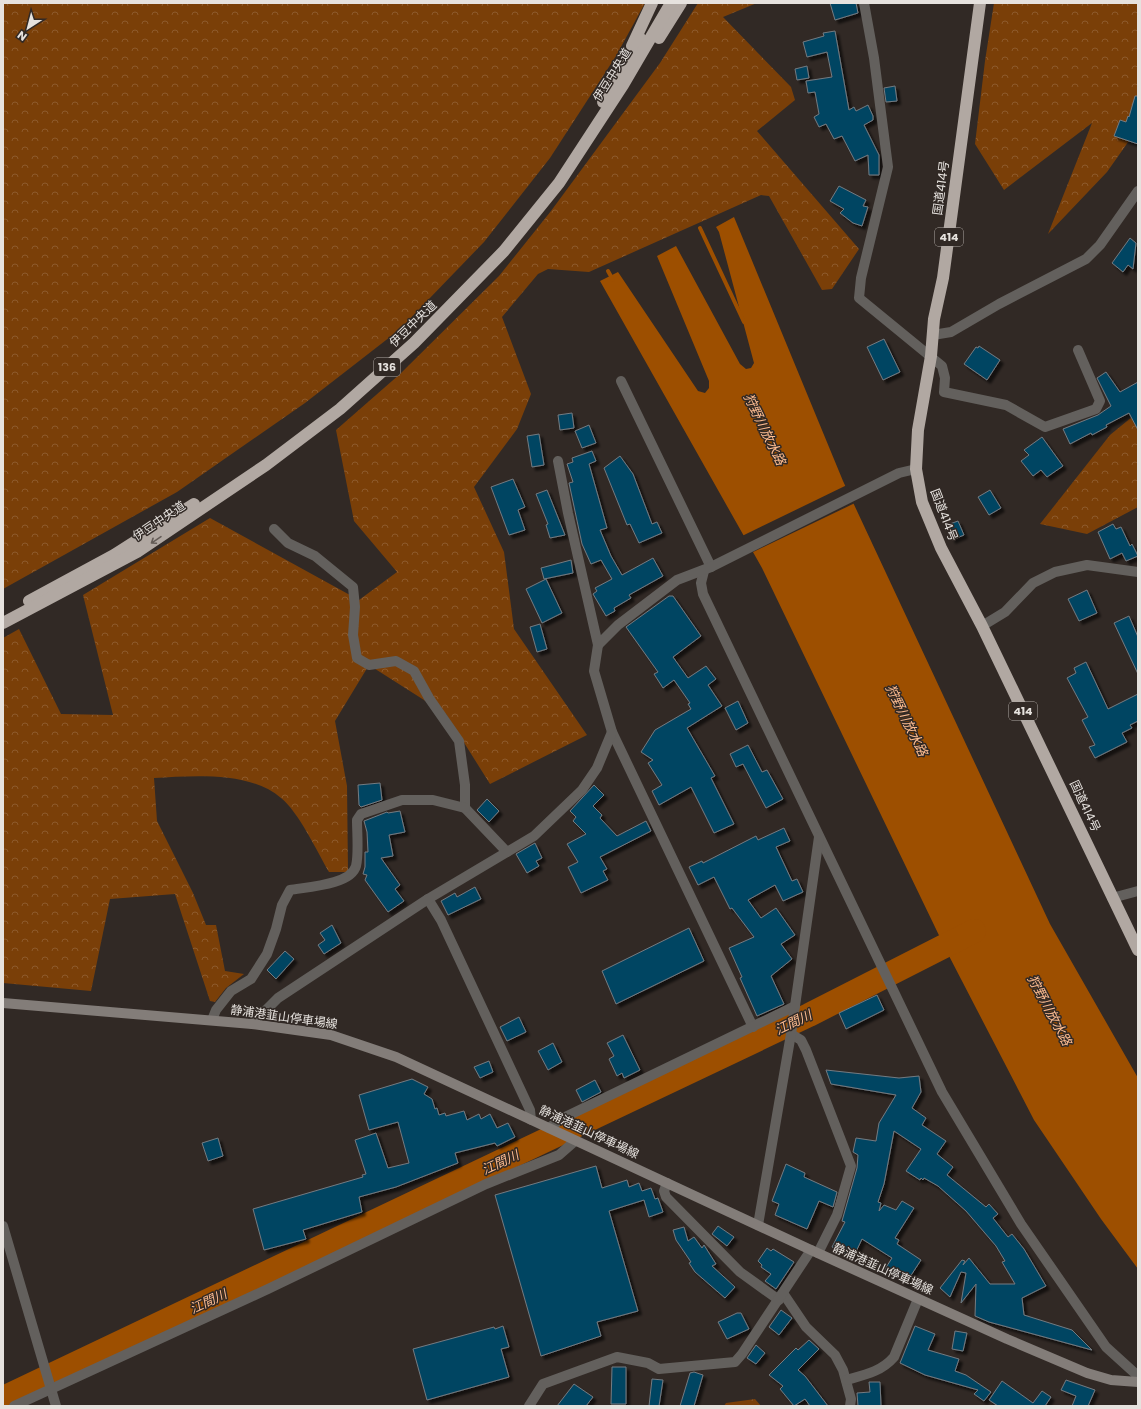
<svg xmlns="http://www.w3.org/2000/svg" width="1141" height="1409" font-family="Poppins,'Noto Sans JP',sans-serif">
<defs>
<pattern id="forest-crowns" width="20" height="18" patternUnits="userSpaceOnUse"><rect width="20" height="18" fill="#7a3f08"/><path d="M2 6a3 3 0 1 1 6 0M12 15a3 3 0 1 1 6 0" fill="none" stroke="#8d5a2c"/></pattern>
<filter id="shadow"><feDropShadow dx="3.5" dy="3.5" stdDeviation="1" flood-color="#0009"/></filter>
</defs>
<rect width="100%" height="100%" fill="#312925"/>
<g fill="url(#forest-crowns)">
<polygon points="3,3 645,3 616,56 550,158 484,242 399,330 305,403 177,492 3,589"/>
<path d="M698 3H757L723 17 791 87 795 100 757 131 859 249 832 289 822 290 769 196 761 195 589 272 548 269 538 274 502 317 531 394 517 429 474 487 504 552 514 629 587 735 490 784 446 714 369 665 335 721 347 786 348 872H329C318 853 298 811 281 798 250 771 193 776 154 778L157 821 193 893 206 925H216L225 971 244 974 226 988 215 1002 210 1001 175 894 110 899 91 991 3 983V638L19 629 61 714 113 715 83 595 210 518 359 600 397 572 354 521 336 430 400 374 499 276 551 211 660 63Z"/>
<polygon points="994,3 1138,3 1138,128 1107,172 1048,234 1092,123 1004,190 975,144 985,61"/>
<polygon points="1138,412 1138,507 1087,534 1040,524 1110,435"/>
<polygon points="755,1399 761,1406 724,1406 726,1403"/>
</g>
<polygon fill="#9d4f00" points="734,217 843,481 1050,924 1138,1078 1138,1269 1101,1219 1034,1120 948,954 762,568 600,281 618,272 698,391 705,393 709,388 709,381 657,256 676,246 740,364 746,369 751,368 754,363 719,232 716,227"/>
<polygon fill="#312925" points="847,485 855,503 751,553 742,536"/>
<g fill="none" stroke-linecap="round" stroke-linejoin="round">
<g stroke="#9d4f00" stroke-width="4">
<polyline points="700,228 744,322"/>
<polyline points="608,271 613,280"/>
</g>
<polyline stroke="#9d4f00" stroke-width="24" points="3,1398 809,1015 974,931"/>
</g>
<g fill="#064462" stroke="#737b81" filter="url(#shadow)">
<polygon points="830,3 856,3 858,13 835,20"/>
<polygon points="835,31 849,110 854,107 856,111 868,105 873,116 873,120 864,125 879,155 879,175 869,175 868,155 855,161 842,136 834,139 826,124 819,127 814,117 819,114 815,92 808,93 806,81 832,77 827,52 807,57 803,42 824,36 823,33"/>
<polygon points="807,66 809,78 797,80 795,69"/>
<polygon points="895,86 897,101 886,102 884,88"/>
<polygon points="1135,96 1138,96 1138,144 1114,136 1120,120 1126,122 1128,116 1129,117"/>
<polygon points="839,186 866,200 863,206 868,207 862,226 853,223 840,213 844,209 830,201"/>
<polygon points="1130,238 1136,243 1133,269 1128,265 1123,272 1112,263"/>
<polygon points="884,339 900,372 883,380 867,347"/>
<polygon points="979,346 1000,360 987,380 964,364 976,347 978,348"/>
<polygon points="1106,372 1120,392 1138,382 1138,430 1129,413 1106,425 1107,427 1092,435 1091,433 1070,444 1063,429 1098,415 1111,406 1097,378"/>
<polygon points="572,413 574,428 560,430 558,415"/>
<polygon points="589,425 596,443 582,448 575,431"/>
<polygon points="539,434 544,465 532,467 527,436"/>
<polygon points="1042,437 1063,466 1047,477 1041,470 1033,476 1021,461 1029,455 1024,450"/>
<polygon points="592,451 596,461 589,464 607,528 600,530 611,556 622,575 653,558 663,576 629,595 631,598 614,608 615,611 606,616 593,594 597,591 595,588 612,579 601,560 591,564 582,544 569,483 573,482 567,464 573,462 572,458"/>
<polygon points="620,456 633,474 652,524 657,522 662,533 639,543 630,524 627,525 604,468"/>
<polygon points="513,479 525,507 518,510 525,530 509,535 491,487"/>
<polygon points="547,490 565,535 550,538 546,525 548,524 536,494"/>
<polygon points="990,490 1001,508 989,515 978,497"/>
<polygon points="958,521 964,535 952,540 947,525"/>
<polygon points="1113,524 1116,529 1121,527 1130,546 1132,544 1138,556 1126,561 1122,553 1110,559 1098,532"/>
<polygon points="571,560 573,573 544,579 541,568"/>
<polygon points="546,579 562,613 542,623 526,589"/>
<polygon points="1087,590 1097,613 1079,621 1068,599"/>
<polygon points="669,596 673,596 701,636 673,657 688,678 706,666 716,679 708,685 722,706 687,728 715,776 711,778 734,824 714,833 691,787 659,805 652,791 662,785 648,763 653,760 641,752 655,730 691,709 688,704 690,703 674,680 663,688 654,674 658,672 626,627"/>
<polygon points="1129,616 1138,637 1138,674 1114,623"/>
<polygon points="540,624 547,649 537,652 530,627"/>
<polygon points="1086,662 1108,709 1138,694 1138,721 1130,725 1132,728 1122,733 1127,742 1095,758 1089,747 1095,745 1082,720 1088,717 1067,678 1076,673 1074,668"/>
<polygon points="738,701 748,723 736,730 725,708"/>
<polygon points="748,745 762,772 767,770 783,799 766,808 743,764 736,767 730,754"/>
<polygon points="380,783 382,800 361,807 359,805 358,785"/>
<polygon points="594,785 604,795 593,806 602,815 600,818 617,836 646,821 651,831 600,857 607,869 603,871 608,880 581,893 568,867 578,862 567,844 586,834 573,821 576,817 570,811"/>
<polygon points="487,799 499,811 489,822 477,810"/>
<polygon points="400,811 405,832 389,835 393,856 381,858 400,885 395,889 404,901 388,912 365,880 367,875 363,874 365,867 365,852 368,852 367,832 364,821 387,812 388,813"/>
<polygon points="784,828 790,841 776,847 792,881 797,879 803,892 783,901 775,885 748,900 761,918 776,908 795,935 781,944 792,959 771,976 784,1004 757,1016 740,978 742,977 729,948 754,937 732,908 730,909 714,877 698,885 689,867 702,861 703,863 756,836 758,840"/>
<polygon points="535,843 542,858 536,861 539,866 527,873 516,854"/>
<polygon points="475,887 481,899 448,915 441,901 455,893 457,897"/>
<polygon points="332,925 341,943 324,954 318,945 325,940 320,933"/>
<polygon points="689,928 704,961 616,1004 602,971"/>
<polygon points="285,951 294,959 276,979 267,970"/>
<polygon points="877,995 884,1010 846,1029 839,1013"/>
<polygon points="519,1017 526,1032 507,1041 500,1027"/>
<polygon points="623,1035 640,1070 624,1078 622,1073 617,1076 609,1059 614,1056 607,1043"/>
<polygon points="553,1043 562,1062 548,1070 538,1051"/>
<polygon points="489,1061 493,1072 480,1078 474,1067"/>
<polygon points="826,1070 899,1078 919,1076 921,1092 912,1108 926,1118 922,1125 946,1141 937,1154 953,1167 947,1175 986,1207 989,1204 998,1214 993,1218 1008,1237 1012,1234 1024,1249 1046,1286 1022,1298 1024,1315 1072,1330 1092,1350 989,1322 975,1316 976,1284 961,1303 966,1273 961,1272 950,1297 940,1288 962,1260 965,1261 963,1265 969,1258 990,1284 1015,1284 1002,1262 1005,1261 996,1246 966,1211 938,1186 924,1178 923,1180 921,1178 920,1180 906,1171 921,1149 894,1131 884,1184 878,1202 881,1203 879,1211 884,1205 896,1210 902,1201 914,1208 895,1238 899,1240 897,1244 921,1260 906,1283 885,1269 892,1258 862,1239 853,1258 832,1247 845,1222 842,1221 857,1168 858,1155 853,1152 856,1138 876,1141 879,1123 896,1095 831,1084"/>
<polygon points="412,1079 428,1087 424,1094 432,1099 435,1109 437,1108 439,1115 445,1113 446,1116 464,1111 467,1120 479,1114 481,1119 490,1114 497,1128 508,1123 515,1137 497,1146 495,1143 455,1153 458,1163 396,1187 359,1197 362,1212 303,1230 306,1239 264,1250 253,1209 363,1177 362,1175 366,1174 355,1140 376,1133 388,1168 409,1163 398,1122 369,1130 359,1095"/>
<polygon points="595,1080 601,1092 582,1102 576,1090"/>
<polygon points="218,1138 223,1156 208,1161 202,1143"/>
<polygon points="786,1164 805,1173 804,1177 837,1192 833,1207 819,1201 807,1229 775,1215 779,1204 772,1201"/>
<polygon points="596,1166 602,1188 627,1180 629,1187 639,1183 642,1191 651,1188 655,1199 658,1198 663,1212 649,1217 644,1200 609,1211 638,1311 597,1322 601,1336 541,1356 495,1195"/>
<polygon points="718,1226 734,1237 727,1246 712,1234"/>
<polygon points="684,1227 688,1241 694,1237 702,1248 704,1245 716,1264 712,1266 735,1287 725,1298 695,1272 689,1263 691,1262 676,1240 673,1230"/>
<polygon points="767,1248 771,1251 773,1249 794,1262 776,1289 765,1281 771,1274 761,1267 762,1265 758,1261"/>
<polygon points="781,1310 792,1318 779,1335 769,1327"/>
<polygon points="737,1313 741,1313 749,1329 727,1339 718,1322"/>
<polygon points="503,1326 509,1347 501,1349 509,1377 427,1400 413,1349 494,1327 495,1329"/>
<polygon points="915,1326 935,1334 928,1350 959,1359 955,1371 966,1375 991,1392 984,1401 974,1394 978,1390 925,1375 900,1363"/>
<polygon points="955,1331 967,1333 963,1351 952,1349"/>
<polygon points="809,1340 819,1349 798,1370 805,1376 828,1406 810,1406 805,1399 794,1406 780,1389 783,1386 769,1375 796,1348 798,1350"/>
<polygon points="756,1345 765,1353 756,1364 747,1358"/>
<polygon points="612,1367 626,1367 626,1404 611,1404"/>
<polygon points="694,1372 703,1375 694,1406 680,1406 690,1373"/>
<polygon points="652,1379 663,1380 659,1406 649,1406"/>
<polygon points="1066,1380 1095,1390 1088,1406 1072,1406 1076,1396 1061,1390"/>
<polygon points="1002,1381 1033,1403 1042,1391 1051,1397 1045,1406 998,1406 989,1400"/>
<polygon points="869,1382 880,1382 881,1406 858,1406 857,1393 870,1392"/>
<polygon points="574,1384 593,1397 586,1406 557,1406"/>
</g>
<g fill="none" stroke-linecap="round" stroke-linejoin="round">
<g stroke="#63605d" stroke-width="10">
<polyline points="864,3 874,58 888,167 861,278 859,298 942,366 945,378 944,392 1006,405 1045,427 1096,409 1100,401 1078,350"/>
<polyline points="933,335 951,332 999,304 1086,259 1100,245 1138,191"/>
<polyline points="621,381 711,567"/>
<polyline points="558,461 568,513 598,645 594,671 612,732 753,1027"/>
<polyline points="274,529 288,543 315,556 353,587 355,607 353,635 357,658 369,665 396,661 414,671 429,698 459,741 465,785 465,808 507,852"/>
<polyline points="704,571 701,583 703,594 942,1092 1021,1224 1106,1347 1138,1376"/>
<polyline points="982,626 1005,612 1033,583 1055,572 1087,565 1138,572"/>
<polyline points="598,645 618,625 677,580 711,567 899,473 916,469"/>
<polyline points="1112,898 1138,891"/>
<polyline points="428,899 441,920 530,1110 531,1120"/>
<path d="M212 1020 216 1010 231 991 251 979 267 954 276 929 282 905 290 890C306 887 351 885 356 866 359 854 357 833 357 820L361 814 402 800H433L465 808"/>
<polyline points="252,1024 278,998 428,899 534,836 582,790 597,768 612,732"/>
<polyline points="791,1034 801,1040 806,1050 851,1166 837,1215 818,1253"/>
<polyline points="549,1128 561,1119 795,1006"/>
<polyline points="667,1183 664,1191 666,1197 740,1272 779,1300"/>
<polyline points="758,1225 791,1034 819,837"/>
<polyline points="3,1226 56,1406"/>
<polyline points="783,1293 806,1327 835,1355 843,1370 851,1399 850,1406"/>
<path d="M846 1380C864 1375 881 1372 894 1357L918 1299"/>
<polyline points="14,1406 268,1289 486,1184 559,1155 575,1141"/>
<polyline points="529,1406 543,1384 617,1357 648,1363 659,1369 735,1362 742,1354 811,1250"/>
</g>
<polyline stroke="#837d79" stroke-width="10" points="3,1003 252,1024 331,1035 396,1057 811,1250 1007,1339 1087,1373 1111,1380 1138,1382"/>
<g stroke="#b1a8a2" stroke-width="12">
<polyline points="980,3 943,278 934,319 931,356 918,430 916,469 922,502 941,548 982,626 1138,950"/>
<polyline points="659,38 681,3"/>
<polyline points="632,46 652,3"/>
<polyline points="603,102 620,71 641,39"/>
<polyline points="29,601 114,555 194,504"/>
<polyline points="3,623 137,552 266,465 340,409 414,343 504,251 559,183 623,85 671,3"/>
</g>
</g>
<defs><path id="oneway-shaft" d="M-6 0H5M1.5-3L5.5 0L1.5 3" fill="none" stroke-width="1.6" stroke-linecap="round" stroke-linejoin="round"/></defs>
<use stroke="#645c57" href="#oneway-shaft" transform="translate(156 540) rotate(146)"/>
<g text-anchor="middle" stroke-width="3" stroke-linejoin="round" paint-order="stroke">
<g fill="#312925" stroke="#b0aaa6" stroke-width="1">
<rect x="935" y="228" width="28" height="18" rx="3"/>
<rect x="374" y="358" width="26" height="18" rx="3"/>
<rect x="1009" y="702" width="28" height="18" rx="3"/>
</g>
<g font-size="11" font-weight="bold" fill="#e6e2de">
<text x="949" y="241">414</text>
<text x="387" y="371">136</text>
<text x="1023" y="715">414</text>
</g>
<g font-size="12" fill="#e6e2de" stroke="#312925">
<text transform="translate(612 75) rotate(-58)" y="4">伊豆中央道</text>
<text transform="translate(941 188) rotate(-82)" y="4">国道414号</text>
<text transform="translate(413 324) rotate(-44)" y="4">伊豆中央道</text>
<text transform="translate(944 515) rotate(69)" y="4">国道414号</text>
<text transform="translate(159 521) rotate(-34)" y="4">伊豆中央道</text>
<text transform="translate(1085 806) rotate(65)" y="4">国道414号</text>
<text transform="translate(284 1017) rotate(8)" y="4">静浦港韮山停車場線</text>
<text transform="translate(589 1132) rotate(25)" y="4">静浦港韮山停車場線</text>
<text transform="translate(883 1269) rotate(24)" y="4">静浦港韮山停車場線</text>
</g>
<g font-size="13" font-style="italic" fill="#fdbc90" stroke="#312925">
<text transform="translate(765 429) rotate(64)" y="5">狩野川放水路</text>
<text transform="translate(907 720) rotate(64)" y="5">狩野川放水路</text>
<text transform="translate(1050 1010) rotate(62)" y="5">狩野川放水路</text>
<text transform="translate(793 1022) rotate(-26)" y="5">江間川</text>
<text transform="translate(500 1162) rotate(-25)" y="5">江間川</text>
<text transform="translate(208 1301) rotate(-25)" y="5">江間川</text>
</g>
</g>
<rect width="1141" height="1409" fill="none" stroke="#e6e2de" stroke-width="8"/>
<g transform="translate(28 28) rotate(216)" stroke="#312925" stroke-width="3" paint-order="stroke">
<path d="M0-3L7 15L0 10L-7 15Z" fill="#e6e2de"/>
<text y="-6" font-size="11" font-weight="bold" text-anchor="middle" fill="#e6e2de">N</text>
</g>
</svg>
